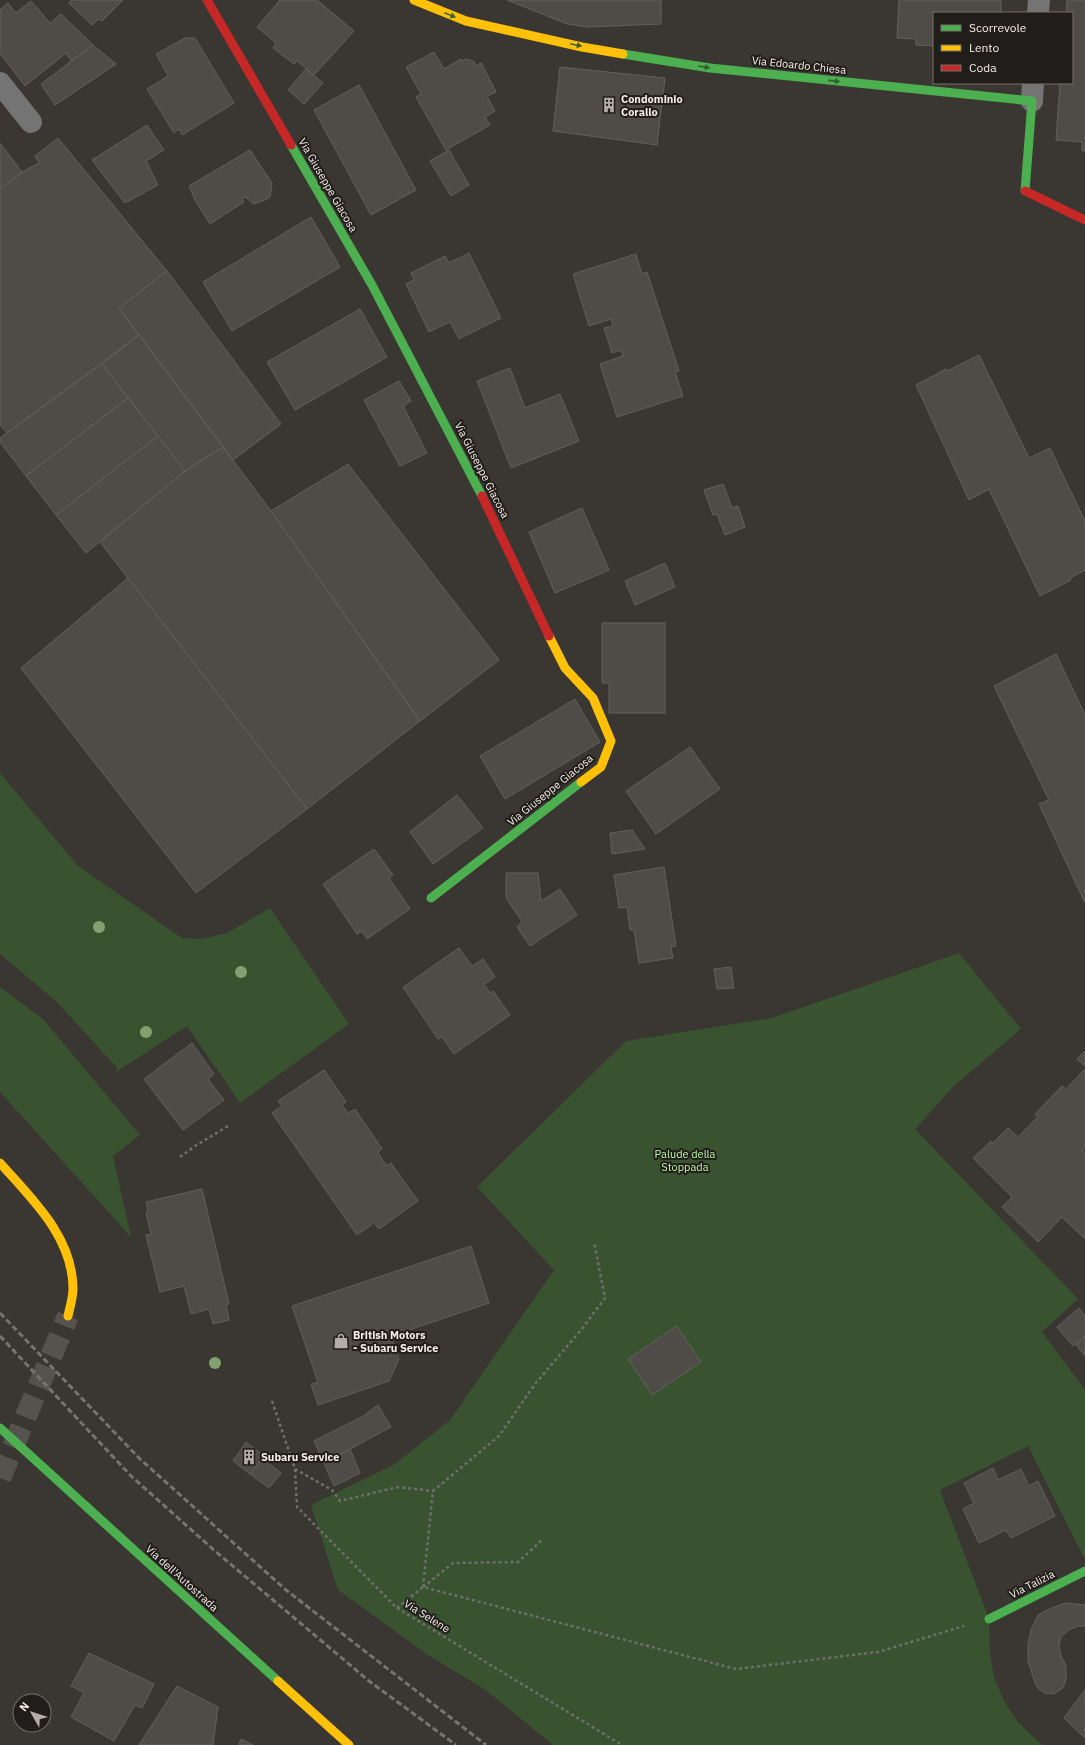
<svg xmlns="http://www.w3.org/2000/svg" width="1085" height="1745" font-family="'IBM Plex Sans',sans-serif">
<rect width="100%" height="100%" fill="#3a3632"/>
<g fill="#39522f">
<polygon points="0,773 78,866 182,938 201,939 227,933 270,908 349,1024 240,1103 187,1026 116,1072 117,1068 57,1002 0,954"/>
<polygon points="959,953 1021,1029 954,1086 915,1129 1078,1299 1042,1332 1085,1390 1085,1557 1084,1558 1028,1446 940,1490 989,1619 990,1653 994,1677 1004,1701 1017,1721 1042,1745 553,1745 487,1691 428,1655 338,1590 311,1505 395,1464 450,1420 554,1270 477,1187 626,1041 772,1018"/>
<polygon points="0,987 43,1019 140,1135 113,1156 131,1237 0,1092"/>
</g>
<g fill="#4f4c48" stroke="#63605c">
<polygon points="71,0 123,0 102,21 99,19 92,25 69,3"/>
<polygon points="280,0 317,0 354,31 314,75 297,61 294,64 273,48 276,43 257,27"/>
<polygon points="507,0 661,0 661,24 587,27 567,24"/>
<polygon points="899,0 1001,0 1001,13 934,13 934,46 916,45 916,39 897,38"/>
<polygon points="1067,0 1085,0 1085,151 1082,151 1082,142 1056,140 1060,83 1072,83 1072,13 1066,13"/>
<polygon points="31,1 50,23 61,14 93,45 71,61 66,53 25,86 0,53 0,10 8,3 16,13"/>
<polygon points="185,38 195,38 234,103 182,135 179,129 174,133 147,89 168,76 156,54"/>
<polygon points="93,45 116,64 55,105 41,84"/>
<polygon points="434,52 444,69 461,59 463,61 465,59 470,60 474,62 476,66 481,63 496,92 487,96 495,111 485,117 490,125 446,150 416,97 421,94 406,67"/>
<polygon points="560,67 665,78 657,145 553,131"/>
<polygon points="306,69 323,83 304,104 288,90"/>
<polygon points="359,85 416,190 371,215 314,110"/>
<polygon points="147,125 164,150 146,161 158,185 125,203 92,160"/>
<polygon points="58,138 167,271 119,308 139,335 7,433 0,425 0,189 22,172 39,163 35,156"/>
<polygon points="0,143 22,172 0,189"/>
<polygon points="250,150 272,183 270,197 265,200 254,204 245,197 242,199 244,202 210,224 195,200 189,186"/>
<polygon points="449,150 469,185 451,196 430,161"/>
<polygon points="311,217 340,267 232,331 203,282"/>
<polygon points="469,253 501,318 459,339 450,322 429,332 406,284 414,280 411,273 445,256 449,263"/>
<polygon points="636,254 642,274 647,272 679,371 675,372 683,396 617,417 600,364 623,356 621,350 612,353 604,328 613,326 611,319 589,326 573,274"/>
<polygon points="167,271 281,424 233,460 119,308"/>
<polygon points="360,309 387,357 295,410 267,362"/>
<polygon points="139,335 223,447 185,471 102,364"/>
<polygon points="979,355 1029,458 1050,448 1085,521 1085,570 1070,578 1071,580 1040,596 989,489 969,500 916,385 946,369 947,371"/>
<polygon points="102,364 128,398 26,476 0,442 0,438"/>
<polygon points="510,368 525,408 560,394 579,441 511,468 477,381"/>
<polygon points="399,381 411,401 403,406 427,453 400,466 364,400"/>
<polygon points="128,398 158,436 56,515 26,476"/>
<polygon points="158,436 185,471 86,553 56,515"/>
<polygon points="223,447 271,511 420,721 307,809 100,542 185,471"/>
<polygon points="348,464 499,660 420,721 271,511"/>
<polygon points="723,484 732,508 738,506 745,527 725,535 717,514 713,515 704,490"/>
<polygon points="582,508 609,570 555,593 529,532"/>
<polygon points="665,563 675,587 635,605 625,581"/>
<polygon points="128,578 307,809 196,893 21,668"/>
<polygon points="602,623 665,623 665,713 609,713 609,683 602,683"/>
<polygon points="1056,654 1085,715 1085,903 1039,804 1049,800 994,686"/>
<polygon points="575,699 600,742 505,799 480,756"/>
<polygon points="690,747 720,789 656,834 626,791"/>
<polygon points="457,795 483,828 433,864 410,832"/>
<polygon points="632,830 645,849 612,854 610,833"/>
<polygon points="374,849 393,875 389,878 410,909 367,939 362,931 357,934 323,884"/>
<polygon points="664,867 676,946 671,947 673,958 639,963 634,930 630,930 627,907 619,908 614,875"/>
<polygon points="506,873 538,873 541,901 560,889 577,915 530,946 517,927 522,922 506,898"/>
<polygon points="459,948 472,966 483,959 495,977 484,984 490,993 493,991 510,1015 454,1054 442,1037 438,1039 403,987"/>
<polygon points="731,967 734,988 717,989 714,969"/>
<polygon points="192,1043 214,1074 208,1079 224,1100 183,1130 144,1079"/>
<polygon points="1085,1051 1085,1066 1077,1059"/>
<polygon points="1085,1069 1085,1149 1082,1151 1085,1154 1085,1239 1062,1217 1038,1242 1002,1207 1012,1197 973,1158 991,1141 993,1143 1008,1128 1018,1137 1038,1117 1035,1114 1062,1086 1066,1089"/>
<polygon points="324,1070 346,1102 342,1105 348,1113 355,1109 382,1149 378,1153 387,1166 391,1163 418,1201 379,1229 374,1223 357,1235 272,1113 282,1106 278,1101"/>
<polygon points="202,1189 229,1304 226,1305 229,1320 213,1324 209,1309 191,1314 184,1286 160,1292 146,1235 151,1234 146,1212 148,1212 146,1202"/>
<polygon points="471,1246 489,1303 391,1336 399,1359 389,1381 318,1405 311,1384 318,1382 292,1306"/>
<polygon points="1079,1308 1085,1316 1085,1336 1073,1346 1057,1327"/>
<polygon points="677,1326 701,1362 652,1395 628,1359"/>
<polygon points="1085,1337 1085,1356 1076,1345"/>
<polygon points="378,1405 391,1427 324,1463 314,1441 362,1417"/>
<polygon points="246,1442 264,1456 250,1474 233,1461"/>
<polygon points="350,1449 360,1473 334,1486 324,1463"/>
<polygon points="262,1459 281,1473 269,1488 250,1474"/>
<polygon points="993,1468 998,1480 1021,1469 1029,1486 1038,1481 1055,1516 1011,1538 1006,1530 979,1543 963,1509 974,1503 964,1483"/>
<polygon points="1065,1603 1085,1605 1085,1626 1078,1626 1069,1630 1061,1637 1059,1646 1061,1656 1066,1666 1066,1680 1063,1688 1054,1694 1044,1693 1036,1686 1028,1661 1028,1645 1031,1630 1038,1615 1047,1610"/>
<polygon points="89,1653 154,1684 142,1708 135,1705 114,1741 71,1717 84,1693 71,1686"/>
<polygon points="177,1686 218,1707 213,1745 139,1745"/>
<polygon points="1085,1690 1085,1738 1064,1718"/>
<polygon points="241,1739 253,1745 239,1745"/>
</g>
<g fill="none" stroke-linecap="round" stroke-linejoin="round">
<polyline stroke="#56524e" stroke-width="22" stroke-dasharray="22 11" stroke-linecap="butt" points="0,1478 68,1316"/>
<g stroke="#706f6e" stroke-width="2.5" stroke-dasharray="3 3" stroke-linecap="butt">
<polyline points="180,1157 195,1146 228,1126"/>
<polyline points="272,1401 295,1469 297,1507 397,1608 622,1745"/>
<polyline points="295,1469 332,1490 340,1501 398,1487 433,1491"/>
<polyline points="423,1587 433,1491 499,1436 535,1384 581,1330 605,1298 594,1242"/>
<polyline points="423,1587 453,1563 518,1562 543,1539"/>
<polyline points="397,1608 423,1587 736,1669 878,1652 964,1626"/>
</g>
<g stroke="#737473" stroke-width="22">
<polyline points="1038,13 1039,0"/>
<polyline points="0,83 31,122"/>
<polyline points="1032,101 1033,83"/>
</g>
<g stroke="#4caf50" stroke-width="9">
<polyline points="623,54 710,68 1032,101 1025,191"/>
<polyline points="291,145 372,285 482,496"/>
<polyline points="431,898 581,782"/>
<polyline points="0,1428 278,1681"/>
<polyline points="989,1619 1085,1571"/>
</g>
<g stroke="#ffc107" stroke-width="9">
<polyline points="414,0 466,21 582,47 623,54"/>
<polyline points="549,636 565,668 593,698 611,741 601,767 581,782"/>
<path d="M0 1163C32 1199 73 1237 73 1289 73 1297 70 1307 68 1316"/>
<polyline points="278,1681 349,1745"/>
</g>
<g stroke="#c62828" stroke-width="9">
<polyline points="207,0 291,145"/>
<polyline points="1025,191 1085,220"/>
<polyline points="482,496 549,636"/>
</g>
<g stroke="#767372" stroke-width="3" stroke-dasharray="6 3" stroke-linecap="butt">
<polyline points="0,1313 140,1459 286,1590 486,1745"/>
<polyline points="0,1336 132,1477 215,1551 369,1681 456,1745"/>
</g>
</g>
<g fill="#81a171">
<circle cx="99" cy="927" r="6"/>
<circle cx="241" cy="972" r="6"/>
<circle cx="146" cy="1032" r="6"/>
<circle cx="215" cy="1363" r="6"/>
</g>
<defs><path id="oneway-solid" d="M-6-.8H1V-3.2L6.5 0L1 3.2V.8H-6Z"/></defs>
<g fill="#345f32">
<use href="#oneway-solid" transform="translate(450 15) rotate(22)"/>
<use href="#oneway-solid" transform="translate(576 45) rotate(12)"/>
<use href="#oneway-solid" transform="translate(704 67) rotate(9)"/>
<use href="#oneway-solid" transform="translate(834 81) rotate(6)"/>
</g>
<defs>
<g id="building-bare" transform="scale(1.2)"><path d="M-4-6H4V6H1V3H-1V6H-4ZM-2.5-4.3h1.7v1.8h-1.7ZM.8-4.3h1.7v1.8H.8ZM-2.5-1h1.7V.8h-1.7ZM.8-1h1.7V.8H.8Z" fill="#b4aeaa" stroke="#211d1a" stroke-width="2.5" paint-order="stroke"/></g>
<g id="shop-bare" transform="scale(1.2)"><path d="M-5-2.5h2.3a2.7 3.5 0 0 1 5.4 0H5L5.5 6h-11ZM-1.5-2.5h3a1.5 2.3 0 0 0-3 0Z" fill="#b4aeaa" stroke="#211d1a" stroke-width="2.5" paint-order="stroke"/></g>
</defs>
<g fill-rule="evenodd">
<use href="#building-bare" x="609" y="105"/>
<use href="#shop-bare" x="341" y="1341"/>
<use href="#building-bare" x="249" y="1457"/>
</g>
<g text-anchor="middle" stroke-width="4" stroke-linejoin="round" paint-order="stroke">
<g font-size="11" fill="#f5efeb" stroke="#211d1a">
<text transform="translate(799 65) rotate(6)" y="4">Via Edoardo Chiesa</text>
<text transform="translate(328 185) rotate(60)" y="4">Via Giuseppe Giacosa</text>
<text transform="translate(482 470) rotate(63)" y="4">Via Giuseppe Giacosa</text>
<text transform="translate(550 790) rotate(-39)" y="4">Via Giuseppe Giacosa</text>
<text transform="translate(182 1578) rotate(42)" y="4">Via dell'Autostrada</text>
<text transform="translate(1032 1584) rotate(-27)" y="4">Via Talizia</text>
<text transform="translate(427 1616) rotate(32)" y="4">Via Selene</text>
</g>
<g font-size="11" font-weight="bold" fill="#f5efeb" stroke="#211d1a" text-anchor="start">
<text x="621" y="103">Condominio<tspan x="621" dy="13">Corallo</tspan></text>
<text x="353" y="1339">British Motors<tspan x="353" dy="13">- Subaru Service</tspan></text>
<text x="261" y="1461">Subaru Service</text>
</g>
<g font-size="11" fill="#bbf9a5" stroke="#211d1a">
<text x="685" y="1158">Palude della<tspan x="685" dy="13">Stoppada</tspan></text>
</g>
</g>
<rect x="933" y="12" width="140" height="72" fill="#211d1a" stroke="#76716e"/>
<rect x="941" y="25" width="20" height="6" fill="#4caf50" stroke="#76716e"/>
<text x="969" y="32" font-size="12" fill="#f5efeb">Scorrevole</text>
<rect x="941" y="45" width="20" height="6" fill="#ffc107" stroke="#76716e"/>
<text x="969" y="52" font-size="12" fill="#f5efeb">Lento</text>
<rect x="941" y="65" width="20" height="6" fill="#c62828" stroke="#76716e"/>
<text x="969" y="72" font-size="12" fill="#f5efeb">Coda</text>
<g transform="translate(32 1713) rotate(309)"><circle r="19" fill="#211d1a" stroke="#76716e"/>
<path d="M0-3L7 15L0 10L-7 15Z" fill="#b4aeaa"/>
<text y="-6" font-size="11" font-weight="bold" text-anchor="middle" fill="#f5efeb">N</text>
</g>
</svg>
